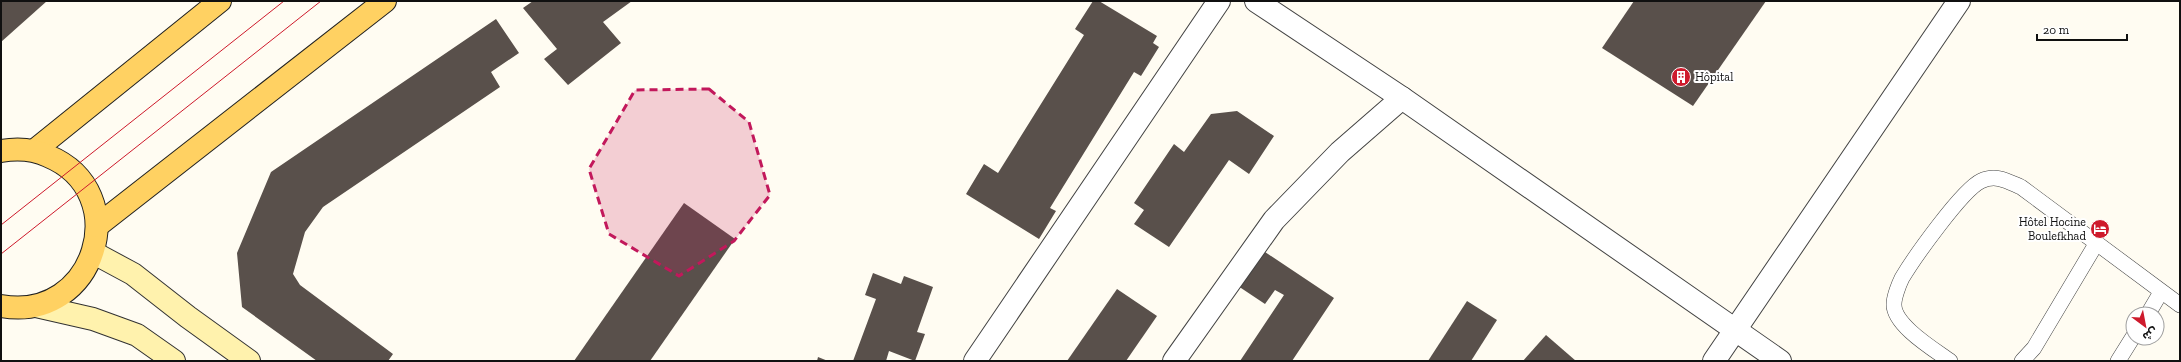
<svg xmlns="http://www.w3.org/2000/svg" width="2181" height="362" font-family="'Zilla Slab','Noto Sans Arabic',serif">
<rect width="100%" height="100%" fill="#fffcf2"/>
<g fill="#59504b">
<polygon points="1,1 47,1 1,42"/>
<polygon points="533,1 632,1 603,22 621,43 568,85 544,59 557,49 523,8"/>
<polygon points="1093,1 1099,1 1157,36 1153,43 1159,47 1141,76 1134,72 1050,208 1056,211 1039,239 966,194 984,164 998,173 1084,35 1075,29"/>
<polygon points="1634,1 1766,1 1693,106 1602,48"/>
<polygon points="496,19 519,53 491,72 500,87 323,207 305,232 293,274 300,285 393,354 388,361 317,361 242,307 237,253 271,172"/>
<polygon points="1237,111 1274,136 1249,174 1229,160 1169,247 1134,224 1144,210 1134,203 1174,144 1184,152 1211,114"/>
<polygon points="684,203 735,239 650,361 574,361"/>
<polygon points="1262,250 1334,298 1292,361 1240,361 1284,295 1275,290 1265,304 1238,286"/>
<polygon points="873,273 901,284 904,276 933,287 917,332 925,334 915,361 889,351 886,361 853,361 876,299 865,295"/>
<polygon points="1117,289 1157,316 1126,361 1067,361"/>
<polygon points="1467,301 1497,320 1471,361 1428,361"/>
<polygon points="1546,335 1576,361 1523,361"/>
<polygon points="818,357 828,361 817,361"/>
</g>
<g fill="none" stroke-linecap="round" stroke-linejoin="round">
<g stroke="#434343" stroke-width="16">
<g id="lane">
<polyline points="2148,314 2161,292"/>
<path d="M1950 361C1935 350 1893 325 1894 304 1894 297 1899 284 1902 278 1914 258 1962 190 1981 181 1996 174 2007 181 2021 187L2180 305"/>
<polyline points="2022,361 2034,348 2096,244"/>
<polyline points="2118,361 2133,337"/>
</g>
</g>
<g stroke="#434343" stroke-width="24">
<g id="street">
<polyline points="1256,1 1402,98 1780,361"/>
<polyline points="975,361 1219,1"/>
<polyline points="1174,361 1274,220 1340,152 1402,98"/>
<polyline points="1714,361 1959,1"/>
</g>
</g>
<g stroke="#323232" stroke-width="24">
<g id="secondary">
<polyline points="94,253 133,274 188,317 249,361"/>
<polyline points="36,306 93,319 137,335 174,361"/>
</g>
</g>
<g stroke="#212121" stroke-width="24">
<g id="primary">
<polyline points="35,150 220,1"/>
<path d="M1 151C18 148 33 149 48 156 135 192 96 323 1 306"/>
<polyline points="97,226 385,1"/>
</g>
</g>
<use href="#lane" stroke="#fff" stroke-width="15"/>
<use href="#street" stroke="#fff" stroke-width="22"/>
<use href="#secondary" stroke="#fff2ad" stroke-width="22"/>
<use href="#primary" stroke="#ffd162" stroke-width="22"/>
<g stroke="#ce1a2c" stroke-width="1">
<polyline points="1,225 284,1"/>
<polyline points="1,254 321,1"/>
</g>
</g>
<path fill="#c2185b" fill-opacity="0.2" stroke="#c2185b" stroke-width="3" stroke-dasharray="8 5" stroke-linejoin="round" d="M709 89 749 122 770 195 734 241 679 276 609 234 589 169 635 90Z"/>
<defs>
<g id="building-disc" transform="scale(1)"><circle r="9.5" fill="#ce1a2c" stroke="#fff"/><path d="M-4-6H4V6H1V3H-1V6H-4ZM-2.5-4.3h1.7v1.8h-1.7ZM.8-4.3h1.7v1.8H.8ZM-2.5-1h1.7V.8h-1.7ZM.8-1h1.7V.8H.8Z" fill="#fff"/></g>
<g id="hotel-disc" transform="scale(1)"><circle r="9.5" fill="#ce1a2c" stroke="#fff"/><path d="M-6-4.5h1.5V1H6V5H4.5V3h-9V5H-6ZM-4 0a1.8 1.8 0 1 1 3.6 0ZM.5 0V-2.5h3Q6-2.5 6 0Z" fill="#fff"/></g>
</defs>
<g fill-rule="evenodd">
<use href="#building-disc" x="1681" y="77"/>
<use href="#hotel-disc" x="2100" y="229"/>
</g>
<g text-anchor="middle" stroke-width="4" stroke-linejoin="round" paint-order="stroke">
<g font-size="12" fill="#101010" stroke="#fff" text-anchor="start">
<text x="1695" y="81">Hôpital</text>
<text x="2086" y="226" text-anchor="end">Hôtel Hocine<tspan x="2086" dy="14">Boulefkhad</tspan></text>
</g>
</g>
<rect width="2181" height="362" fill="none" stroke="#101010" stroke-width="4"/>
<g transform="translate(2145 326) rotate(148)"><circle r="19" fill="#ffffff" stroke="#9f9f9f"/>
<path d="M0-3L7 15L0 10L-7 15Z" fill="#ce1a2c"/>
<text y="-6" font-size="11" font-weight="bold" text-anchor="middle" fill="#101010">ش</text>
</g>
<path d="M2037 34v6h90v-6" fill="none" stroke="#101010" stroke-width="2"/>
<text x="2043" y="34" font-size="12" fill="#101010" stroke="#ffffff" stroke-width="3" paint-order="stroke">20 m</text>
</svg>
